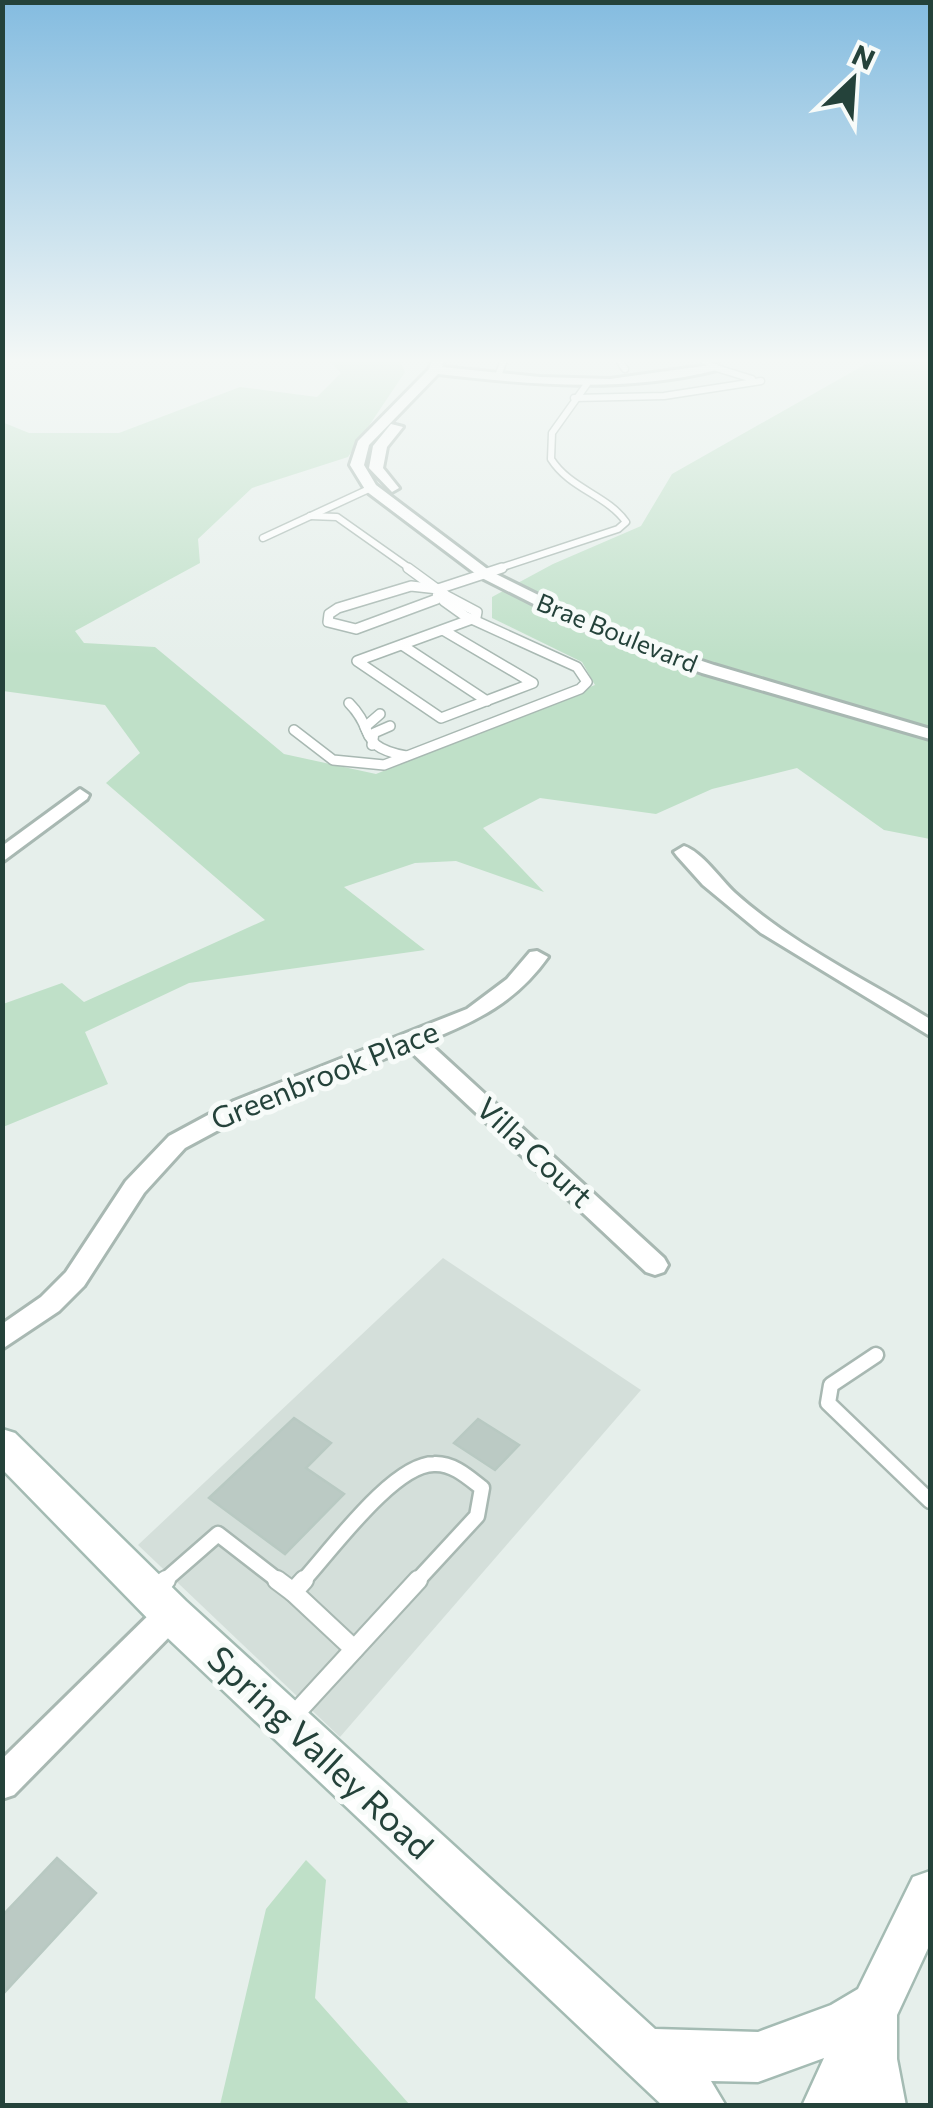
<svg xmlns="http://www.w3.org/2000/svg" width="933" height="2108" font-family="Commissioner,sans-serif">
<rect width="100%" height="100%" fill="#e6efeb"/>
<polygon fill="#d4dfda" points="443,1258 641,1390 340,1737 138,1545"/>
<g fill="#bfe0c8">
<polygon points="329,360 400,360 405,372 348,457 252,488 198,539 200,563 75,631 84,643 155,647 284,754 376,774 595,685 582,662 492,618 492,597 553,564 641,526 672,474 873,360 930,360 930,839 884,830 797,768 712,789 656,814 540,798 483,828 544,892 456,861 415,863 344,887 425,950 189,983 85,1032 108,1084 3,1127 3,1004 62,983 84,1002 265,920 106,783 140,753 105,705 3,691 2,422 29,433 119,433 240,387 317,397 341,373"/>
<polygon points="306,1860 326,1880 315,1998 410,2105 220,2105 266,1909"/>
</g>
<g fill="#bbcac4" stroke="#b8c9c2" stroke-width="2.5">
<polygon points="294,1418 331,1443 306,1468 344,1494 285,1554 209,1498"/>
<polygon points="478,1419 519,1445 495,1470 454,1443"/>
<polygon points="57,1858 96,1893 2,1995 2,1916"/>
</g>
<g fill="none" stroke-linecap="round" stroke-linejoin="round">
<g stroke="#a8b8b2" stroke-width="9">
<g id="lane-far3">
<polyline points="619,360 625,369"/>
<polyline points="704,360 713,367 752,379"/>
<polyline points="498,376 504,360"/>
<polyline points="574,398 664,396 761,381"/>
<polyline points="310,516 337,517 412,570"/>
<polyline points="263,538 371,488"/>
<path d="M494 570 618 529 626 522C607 495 570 489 551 459L552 433 587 384"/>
</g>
</g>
<g stroke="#a8b8b2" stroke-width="12">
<g id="lane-far2">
<polygon points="411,586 438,589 437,599 356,629 328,622 329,614 338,608"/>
<polyline points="438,589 502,568"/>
<polyline points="445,595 477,612 476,617"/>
<polyline points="443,630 533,683 441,718 357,661 472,619"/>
<polyline points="402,645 487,701"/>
<path d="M349 703C377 731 356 746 406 756"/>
<polyline points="294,730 333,760 384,765 580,689 587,682 577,667 465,616 444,601 445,595 408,568"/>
<polyline points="369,736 365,727 380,714"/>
<polyline points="372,745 374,733 390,726"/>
</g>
</g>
<g stroke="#a8b8b2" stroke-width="19">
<g id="lane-far1">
<polyline points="876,1355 831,1385 828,1403 930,1501"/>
<polyline points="163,1582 218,1534 280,1582"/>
<path d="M302 1582C330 1552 393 1464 434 1464 453 1463 468 1477 482 1488L477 1516 416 1582"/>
</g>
</g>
<g stroke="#a8b8b2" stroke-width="22">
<g id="lane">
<polyline points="277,1580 293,1592 304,1580"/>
<polyline points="154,1590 166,1580"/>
<polyline points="293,1592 354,1649"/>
<polyline points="293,1716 418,1580"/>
</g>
</g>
<g stroke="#a8b8b2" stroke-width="6">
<g id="street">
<path d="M432 360H444L442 367 540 377 610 379 717 364V370C623 393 533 385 438 374L369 445 364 465 376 485 490 571 609 630 714 665 930 729V739L702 673 597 636 480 577 366 491 350 465 358 441 429 369Z"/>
<polygon points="391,424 403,427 387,447 383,468 399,488 392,492 369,468 373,446"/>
<polygon points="80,789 89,795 87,799 2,862 2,846"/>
<path d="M684 846C702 852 720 879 735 893 793 945 865 979 930 1019V1036L761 933 703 885 677 856 674 852Z"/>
<path d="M537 951 548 957C516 1002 477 1021 427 1041L664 1258 668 1265 664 1272 655 1275 646 1272 408 1049 250 1113 185 1148 144 1193 84 1286 59 1311 2 1349V1324L41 1297 66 1272 126 1181 169 1136 234 1101 467 1009 507 979 530 952Z"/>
<polygon points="171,1600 182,1604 186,1614 182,1624 14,1795 2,1799 2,1759 160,1604"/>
</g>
</g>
<g stroke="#a4bbb3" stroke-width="5">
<polygon id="secondary" points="2,1429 15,1433 186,1601 655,2029 758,2032 831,2005 858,1989 913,1877 930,1871 930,1944 897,2015 897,2059 906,2106 802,2106 824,2058 758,2082 711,2081 726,2106 663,2106 156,1627 2,1469"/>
</g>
<use href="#lane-far3" stroke="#fff" stroke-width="6"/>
<use href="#lane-far2" stroke="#fff" stroke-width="9"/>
<use href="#lane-far1" stroke="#fff" stroke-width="14"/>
<use href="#lane" stroke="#fff" stroke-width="18"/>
<use href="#street" fill="#fff" fill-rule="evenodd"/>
<use href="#secondary" fill="#fff" fill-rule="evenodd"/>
</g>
<linearGradient id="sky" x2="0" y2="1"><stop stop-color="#84bce0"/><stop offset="0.55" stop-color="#f4f8f6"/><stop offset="1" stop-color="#f4f8f6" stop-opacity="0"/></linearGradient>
<rect width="933" height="656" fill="url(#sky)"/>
<g text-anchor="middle" stroke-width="10" stroke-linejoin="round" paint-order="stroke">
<g font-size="25" fill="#24423a" stroke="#f7fbf9">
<text transform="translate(617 633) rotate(22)" y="9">Brae Boulevard</text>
</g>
<g font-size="30" fill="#24423a" stroke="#f7fbf9">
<text transform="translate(325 1076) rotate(-22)" y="10">Greenbrook Place</text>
<text transform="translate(534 1153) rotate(43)" y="10">Villa Court</text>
</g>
<g font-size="35" fill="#24423a" stroke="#f7fbf9">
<text transform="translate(320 1753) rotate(43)" y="12">Spring Valley Road</text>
</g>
</g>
<rect width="933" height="2108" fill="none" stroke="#24423a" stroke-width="10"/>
<g transform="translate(853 80) rotate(25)" stroke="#f7fbf9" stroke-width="8" paint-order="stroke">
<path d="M0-8L18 38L0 25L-18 38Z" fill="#24423a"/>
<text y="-15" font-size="28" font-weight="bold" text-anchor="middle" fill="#24423a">N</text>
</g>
</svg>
